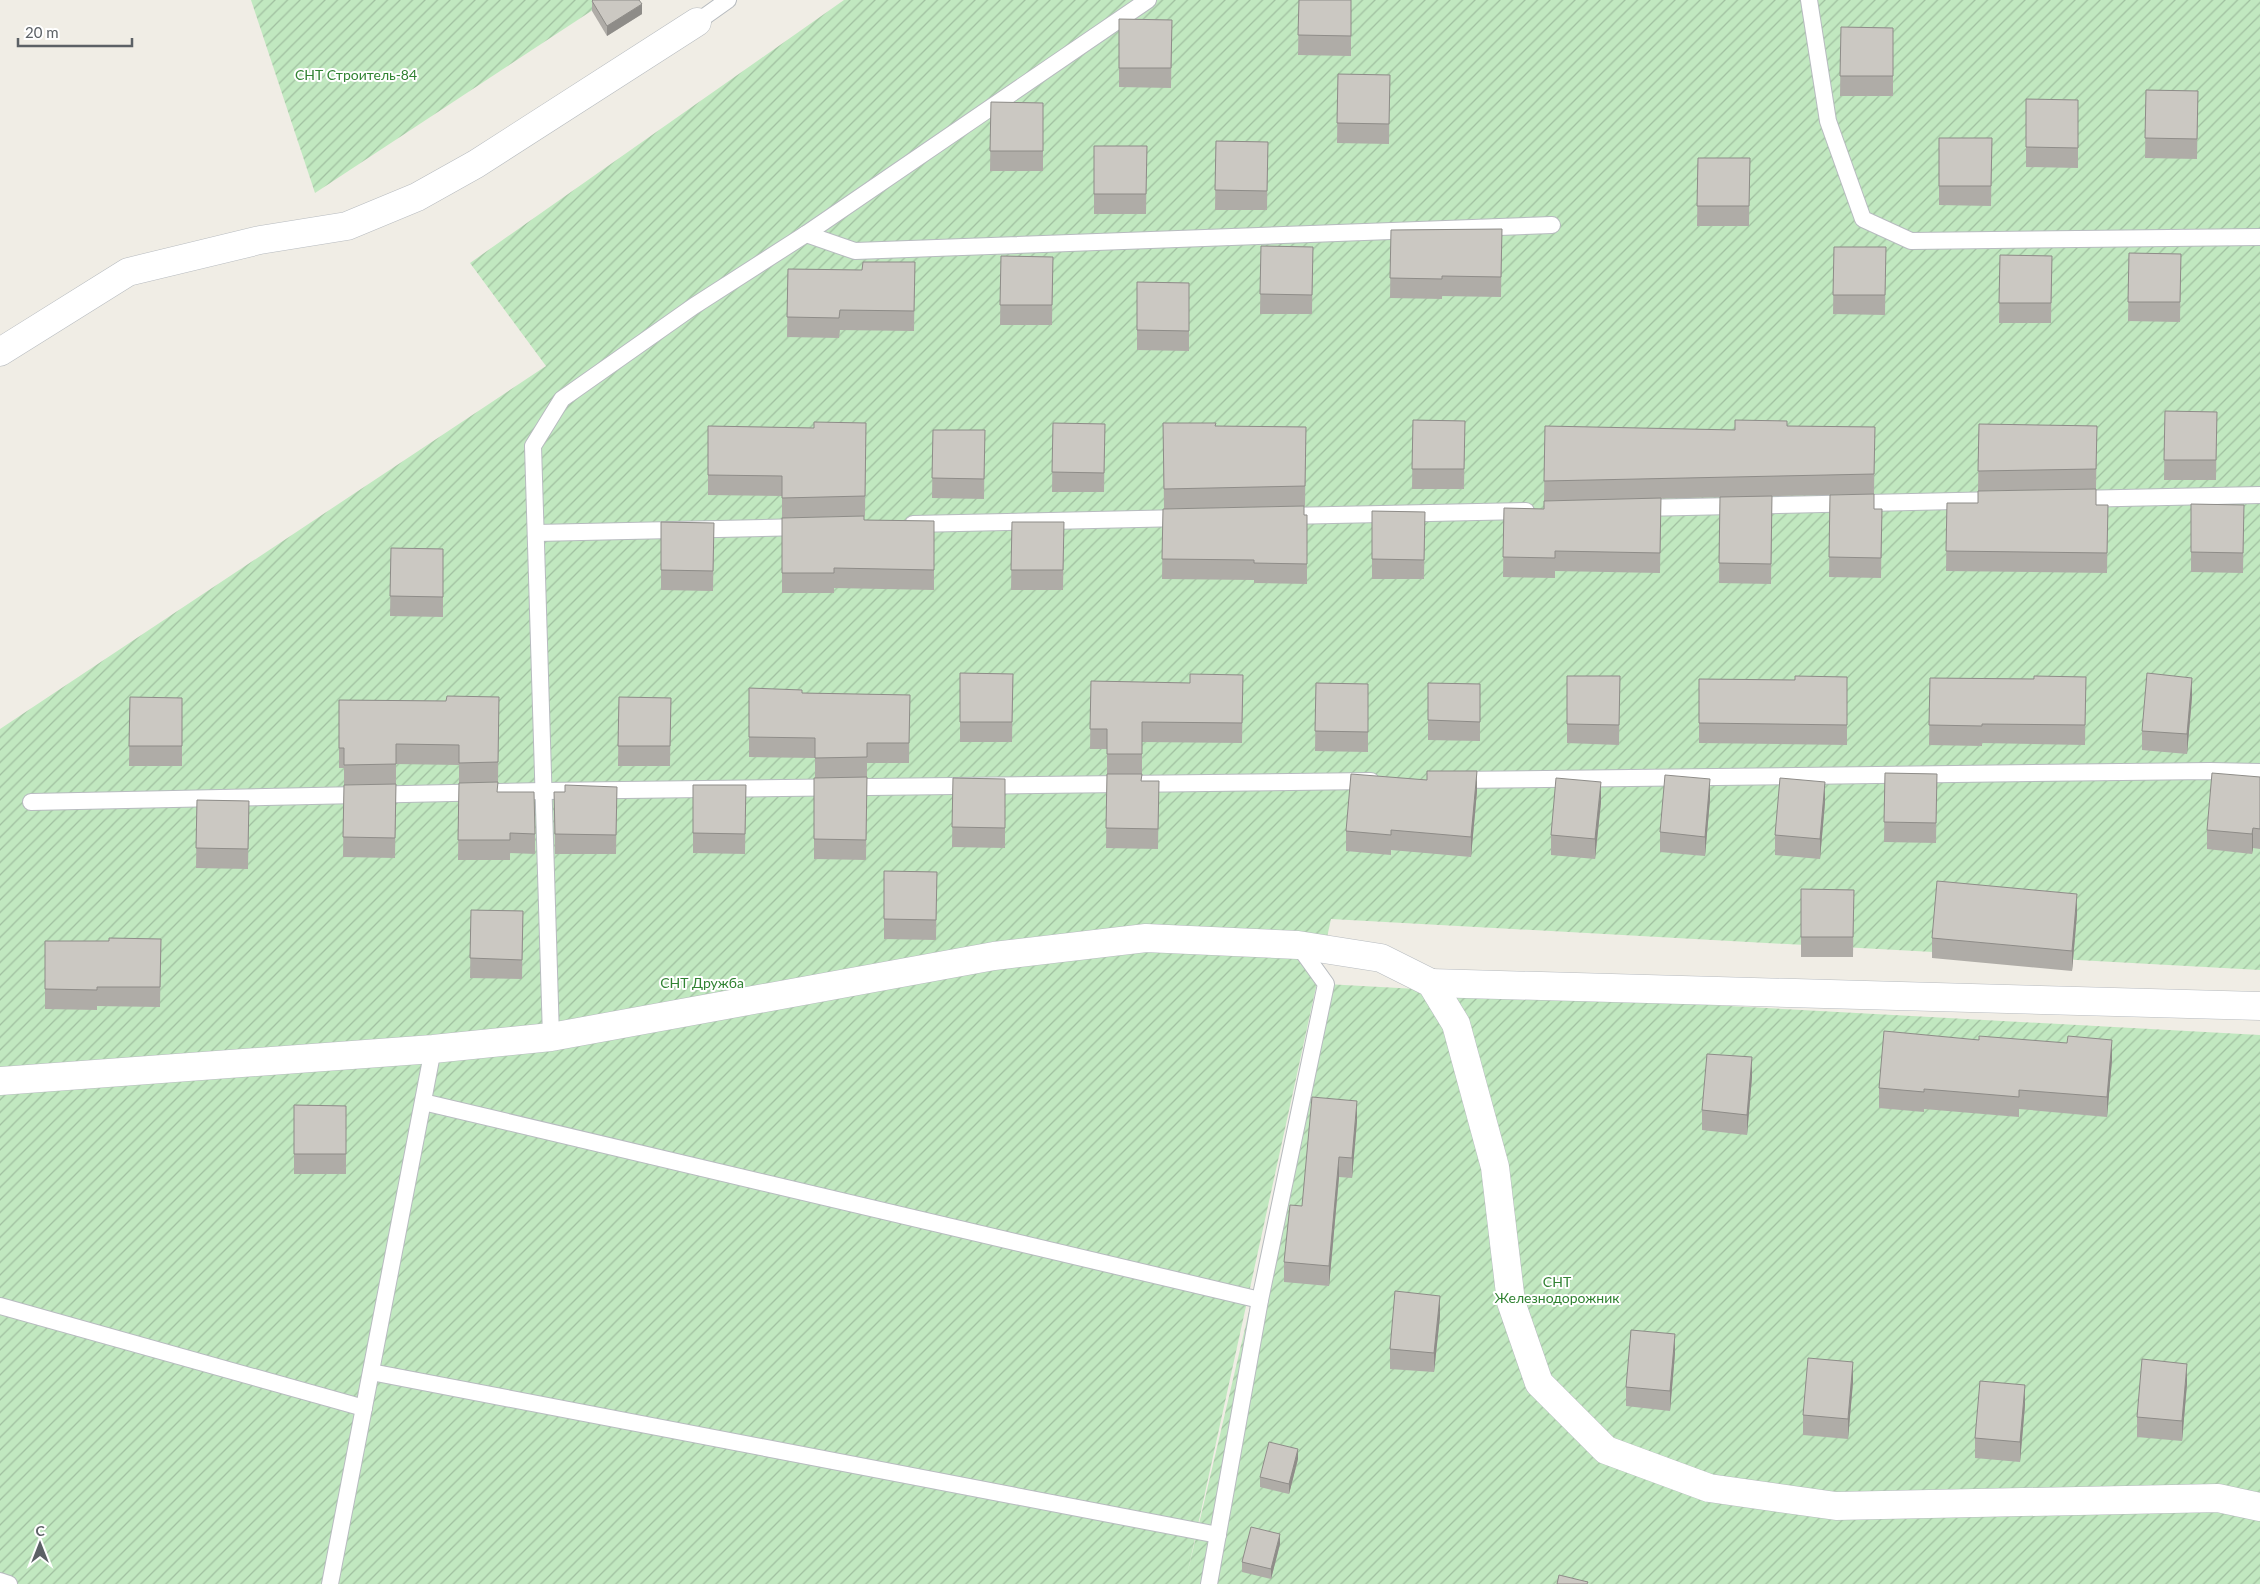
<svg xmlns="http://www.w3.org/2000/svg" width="2260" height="1584" font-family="Lato,sans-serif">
<defs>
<pattern id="garden-furrows" width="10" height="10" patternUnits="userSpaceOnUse" patternTransform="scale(1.25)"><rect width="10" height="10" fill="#c1e8c0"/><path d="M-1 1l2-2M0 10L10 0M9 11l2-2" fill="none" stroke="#a0bfa0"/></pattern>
</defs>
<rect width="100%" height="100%" fill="#f0ede5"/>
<g fill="url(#garden-furrows)">
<polygon points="251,0 608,0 315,193"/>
<polygon points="844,0 2260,0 2260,970 1331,919 1187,1575 1326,984 2260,1035 2260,1584 0,1584 0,729 546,366 470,263"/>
</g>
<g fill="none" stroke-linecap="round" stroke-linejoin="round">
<g stroke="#b7bbbf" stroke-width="18">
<g id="lane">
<polyline points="1809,0 1828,121 1863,219 1911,241 2260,237"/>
<polyline points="697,22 728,0"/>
<polyline points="806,234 855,251 1552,225"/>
<polyline points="2075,499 2260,495"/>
<polyline points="1640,508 2001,500"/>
<polyline points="1285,516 1526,511"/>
<polyline points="913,524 1183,518"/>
<polyline points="536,533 804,527"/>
<polyline points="1455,780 2210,771 2260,772"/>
<polyline points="31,802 544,791 1371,781"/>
<polyline points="551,1037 533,446 562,399 694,306 806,234 1148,0"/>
<polyline points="423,1102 1260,1300"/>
<polyline points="0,1306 364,1408"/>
<polyline points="371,1372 1218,1535"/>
<polyline points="0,1581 9,1584"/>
<polyline points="330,1584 433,1049"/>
<polyline points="1209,1584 1260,1300 1326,984 1298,945"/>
</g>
</g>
<g stroke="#b7bbbf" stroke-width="29">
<g id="street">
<polyline points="0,352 128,272 260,240 347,226 417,197 476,164 697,22"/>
<polyline points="1431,983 2260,1006"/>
<polyline points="0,1081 433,1049 551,1037 994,956 1146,938 1298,945 1381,958 1431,983 1456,1024 1495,1167 1511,1302 1539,1383 1606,1450 1709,1488 1836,1506 2218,1498 2260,1507"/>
</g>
</g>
<use href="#lane" stroke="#fff" stroke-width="16"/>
<use href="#street" stroke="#fff" stroke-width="28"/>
</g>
<g fill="#afaca7">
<polygon points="1299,0 1351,0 1351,56 1298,55"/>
<polygon points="592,1 642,14 607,36 592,11"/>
<polygon points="1119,19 1172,20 1171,88 1119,87"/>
<polygon points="1841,27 1893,28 1893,96 1840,96"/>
<polygon points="1338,74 1390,75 1389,144 1337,143"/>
<polygon points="2146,90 2198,91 2197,159 2145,158"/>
<polygon points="2026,99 2078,100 2078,168 2026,167"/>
<polygon points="991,102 1043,103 1043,171 990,171"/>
<polygon points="1939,138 1992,138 1991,206 1939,205"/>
<polygon points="1216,141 1268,142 1267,210 1215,210"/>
<polygon points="1094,146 1147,146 1146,214 1094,214"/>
<polygon points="1698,158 1750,158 1749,226 1697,226"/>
<polygon points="1502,229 1501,297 1442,296 1442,299 1390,298 1391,230"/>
<polygon points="1261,246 1313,247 1312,314 1260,314"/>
<polygon points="1834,247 1886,247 1885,315 1833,314"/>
<polygon points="2129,253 2181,254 2180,322 2128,321"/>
<polygon points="2000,255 2052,256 2051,323 1999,323"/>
<polygon points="1001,256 1053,257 1052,325 1000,325"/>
<polygon points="915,262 914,331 840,330 839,338 787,337 788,269 862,270"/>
<polygon points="1137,282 1189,283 1189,351 1137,350"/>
<polygon points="2165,411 2217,412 2216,480 2164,480"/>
<polygon points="1413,420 1465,421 1464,489 1412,489"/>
<polygon points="866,423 865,516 782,518 782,496 708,495 708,426 814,428"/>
<polygon points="1053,423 1105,424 1104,492 1052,492"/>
<polygon points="1163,423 1215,426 1306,427 1305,506 1164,509"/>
<polygon points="1979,424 2097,426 2096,489 1978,491"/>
<polygon points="1545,426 1735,430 1787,426 1875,427 1874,494 1544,501"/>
<polygon points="933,430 985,430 984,499 932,498"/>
<polygon points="1830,495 1874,509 1882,509 1881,578 1829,577"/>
<polygon points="1772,496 1771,584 1719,583 1720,497"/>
<polygon points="1661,498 1660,573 1555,571 1555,578 1503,577 1504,508 1544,509"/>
<polygon points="1947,503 2108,505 2107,573 1946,571"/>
<polygon points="2191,504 2244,505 2243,573 2191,572"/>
<polygon points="1163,509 1307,515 1307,584 1254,583 1254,580 1162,579"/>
<polygon points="1372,511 1425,512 1424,579 1372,579"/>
<polygon points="782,518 864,520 934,521 934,590 834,588 834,593 782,593"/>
<polygon points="661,522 714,523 713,591 661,590"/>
<polygon points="1012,522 1064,522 1063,590 1011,590"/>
<polygon points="391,548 443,549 443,617 390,616"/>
<polygon points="960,673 1013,674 1012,742 960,742"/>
<polygon points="1243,675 1242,743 1142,742 1142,774 1107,774 1107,749 1090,749 1091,681 1190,683"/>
<polygon points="1567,676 1620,676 1619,745 1567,743"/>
<polygon points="1847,677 1847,745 1699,743 1699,679 1795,680"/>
<polygon points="2086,677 2085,745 1982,743 1982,746 1929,745 1930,678 2034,679"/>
<polygon points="1316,683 1368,684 1368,752 1315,751"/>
<polygon points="1428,683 1480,684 1480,741 1428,740"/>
<polygon points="749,688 802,693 910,695 909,763 867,763 867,777 815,778 815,758 749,757"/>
<polygon points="130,697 182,698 182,766 129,766"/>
<polygon points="499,697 498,782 459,783 459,765 396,764 396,784 344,785 344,768 339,768 339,700 446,701"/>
<polygon points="619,697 671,698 670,766 618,766"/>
<polygon points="2192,697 2187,754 2142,750 2142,731"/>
<polygon points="1885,773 1937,774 1936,843 1884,842"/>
<polygon points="1107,774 1142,781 1159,781 1158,849 1106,848"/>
<polygon points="867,777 866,860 814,859 814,778"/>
<polygon points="2260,777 2260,849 2253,848 2252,854 2207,849 2207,830"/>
<polygon points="953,778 1005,779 1005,848 952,847"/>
<polygon points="1427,780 1477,791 1471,857 1391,850 1391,855 1346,851 1346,831"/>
<polygon points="459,783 498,792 535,834 535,854 510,853 510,860 458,860"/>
<polygon points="396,784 395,858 343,857 344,785"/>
<polygon points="693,785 746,785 745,854 693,853"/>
<polygon points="617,787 616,854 555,854 554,792 565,792"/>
<polygon points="1710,799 1705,856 1660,852 1660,832"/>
<polygon points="197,800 249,801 248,869 196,868"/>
<polygon points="1601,802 1595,859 1551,855 1551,835"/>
<polygon points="1825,802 1820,859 1775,855 1775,835"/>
<polygon points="884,871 937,872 936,940 884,939"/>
<polygon points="1801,889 1854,890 1853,957 1801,957"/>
<polygon points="471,910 523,911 522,979 470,978"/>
<polygon points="2077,914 2072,971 1932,958 1932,938"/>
<polygon points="161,939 160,1007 97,1006 97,1010 45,1009 45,941 109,941"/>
<polygon points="2112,1060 2107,1117 2019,1109 2019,1117 1924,1109 1924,1112 1879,1108 1879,1088"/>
<polygon points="1752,1077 1747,1135 1702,1130 1702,1110"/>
<polygon points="294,1105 346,1106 346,1174 294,1174"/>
<polygon points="1357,1121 1352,1178 1339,1177 1329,1286 1284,1282 1284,1262 1302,1206"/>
<polygon points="1440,1316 1434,1372 1390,1369 1390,1349"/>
<polygon points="1675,1353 1670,1411 1626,1406 1626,1387"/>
<polygon points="1853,1382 1848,1439 1803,1435 1803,1415"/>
<polygon points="2187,1384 2182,1441 2137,1437 2137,1417"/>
<polygon points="2025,1405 2020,1462 1975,1458 1975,1438"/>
<polygon points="1298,1459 1289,1494 1260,1487 1260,1477"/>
<polygon points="1280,1544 1271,1579 1242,1572 1242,1562"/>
</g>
<g fill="#8e8c88">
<polygon points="642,4 642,14 607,36 607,26"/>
<polygon points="2192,678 2192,697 2187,754 2187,734"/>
<polygon points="1477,771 1477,791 1471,857 1471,837"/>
<polygon points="1710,779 1710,799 1705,856 1705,837"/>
<polygon points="1601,782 1601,802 1595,859 1595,839"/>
<polygon points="1825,782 1825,802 1820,859 1820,839"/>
<polygon points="2253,828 2253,848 2252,854 2252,834"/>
<polygon points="2077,894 2077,914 2072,971 2072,951"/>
<polygon points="2112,1040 2112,1060 2107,1117 2107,1097"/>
<polygon points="1752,1057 1752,1077 1747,1135 1747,1115"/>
<polygon points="1357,1101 1357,1121 1352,1178 1352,1158"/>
<polygon points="1339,1157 1339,1177 1329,1286 1329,1266"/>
<polygon points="1440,1296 1440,1316 1434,1372 1434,1353"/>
<polygon points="1675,1334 1675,1353 1670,1411 1670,1391"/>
<polygon points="1853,1362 1853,1382 1848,1439 1848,1419"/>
<polygon points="2187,1364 2187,1384 2182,1441 2182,1421"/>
<polygon points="2025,1385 2025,1405 2020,1462 2020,1442"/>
<polygon points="1298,1449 1298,1459 1289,1494 1289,1484"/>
<polygon points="1280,1534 1280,1544 1271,1579 1271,1569"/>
</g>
<g fill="#cbc8c2" stroke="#8e8c88">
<polygon points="593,0 639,0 642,4 607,26 592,1"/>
<polygon points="1299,0 1351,0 1351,36 1298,35"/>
<polygon points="1119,19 1172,20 1171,68 1119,68"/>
<polygon points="1841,27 1893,28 1893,76 1840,76"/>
<polygon points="1338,74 1390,75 1389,124 1337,123"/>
<polygon points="2146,90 2198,91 2197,139 2145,138"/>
<polygon points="2026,99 2078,100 2078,148 2026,147"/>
<polygon points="991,102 1043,103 1043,151 990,151"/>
<polygon points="1939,138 1992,138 1991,186 1939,186"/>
<polygon points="1216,141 1268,142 1267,191 1215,190"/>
<polygon points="1094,146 1147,146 1146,194 1094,194"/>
<polygon points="1698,158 1750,158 1749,206 1697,206"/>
<polygon points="1502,229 1501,277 1442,276 1442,279 1390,278 1391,230"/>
<polygon points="1261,246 1313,247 1312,295 1260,294"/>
<polygon points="1834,247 1886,247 1885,295 1833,295"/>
<polygon points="2129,253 2181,254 2180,302 2128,302"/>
<polygon points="2000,255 2052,256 2051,303 1999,303"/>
<polygon points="1001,256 1053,257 1052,305 1000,305"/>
<polygon points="863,262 915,262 914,311 840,310 839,318 787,317 788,269 862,270"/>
<polygon points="1137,282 1189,283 1189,331 1137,330"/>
<polygon points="2165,411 2217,412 2216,460 2164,460"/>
<polygon points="1413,420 1465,421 1464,469 1412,469"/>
<polygon points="1735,420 1787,421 1787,426 1875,427 1874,474 1544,481 1545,426 1735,430"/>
<polygon points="814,422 866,423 865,496 782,498 782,476 708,475 708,426 814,428"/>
<polygon points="1053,423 1105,424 1104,473 1052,472"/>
<polygon points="1163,423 1216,423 1215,426 1306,427 1305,486 1164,489"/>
<polygon points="1979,424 2097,426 2096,469 1978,471"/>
<polygon points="933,430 985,430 984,479 932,478"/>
<polygon points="2096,489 2096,505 2108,505 2107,553 1946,551 1947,503 1978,503 1978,491"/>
<polygon points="1874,494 1874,509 1882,509 1881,558 1829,557 1830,495"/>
<polygon points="1772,496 1771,564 1719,563 1720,497"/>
<polygon points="1661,498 1660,553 1555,551 1555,558 1503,557 1504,508 1544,509 1544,501"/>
<polygon points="2191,504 2244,505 2243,553 2191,552"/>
<polygon points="1304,506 1304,515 1307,515 1307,564 1254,563 1254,560 1162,559 1163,509"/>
<polygon points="1372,511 1425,512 1424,560 1372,559"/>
<polygon points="864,516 864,520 934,521 934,570 834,568 834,573 782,573 782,518"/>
<polygon points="661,522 714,523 713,571 661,570"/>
<polygon points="1012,522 1064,522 1063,570 1011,570"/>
<polygon points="391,548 443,549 443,597 390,596"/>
<polygon points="960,673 1013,674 1012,722 960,722"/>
<polygon points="2147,673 2192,678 2187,734 2142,731"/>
<polygon points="1190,674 1243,675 1242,723 1142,722 1142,754 1107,754 1107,729 1090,729 1091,681 1190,683"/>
<polygon points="1567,676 1620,676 1619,725 1567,724"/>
<polygon points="1795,676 1847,677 1847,725 1699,723 1699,679 1795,680"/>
<polygon points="2034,676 2086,677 2085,725 1982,724 1982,726 1929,725 1930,678 2034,679"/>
<polygon points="1316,683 1368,684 1368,732 1315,731"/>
<polygon points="1428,683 1480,684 1480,722 1428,720"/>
<polygon points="749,688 802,690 802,693 910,695 909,743 867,743 867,757 815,758 815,738 749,737"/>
<polygon points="447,696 499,697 498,762 459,763 459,745 396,744 396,764 344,765 344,748 339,748 339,700 446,701"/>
<polygon points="130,697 182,698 182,746 129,746"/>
<polygon points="619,697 671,698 670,746 618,746"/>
<polygon points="1427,771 1477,771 1471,837 1391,830 1391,835 1346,831 1351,774 1427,780"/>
<polygon points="1885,773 1937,774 1936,823 1884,822"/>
<polygon points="2212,773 2260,777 2260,829 2253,828 2252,834 2207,830"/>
<polygon points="1107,774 1142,774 1141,781 1159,781 1158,829 1106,828"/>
<polygon points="1665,775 1710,779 1705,837 1660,832"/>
<polygon points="867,777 866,840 814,839 814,778"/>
<polygon points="953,778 1005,779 1005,828 952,827"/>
<polygon points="1556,778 1601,782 1595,839 1551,835"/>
<polygon points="1780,778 1825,782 1820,839 1775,835"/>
<polygon points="498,782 497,792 534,792 535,834 510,833 510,840 458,840 459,783"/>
<polygon points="396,784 395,838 343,837 344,785"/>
<polygon points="565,785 617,787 616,835 555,834 554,792 565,792"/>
<polygon points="693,785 746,785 745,834 693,833"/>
<polygon points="197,800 249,801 248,849 196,848"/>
<polygon points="884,871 937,872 936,920 884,919"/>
<polygon points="1937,881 2077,894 2072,951 1932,938"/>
<polygon points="1801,889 1854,890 1853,937 1801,937"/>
<polygon points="471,910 523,911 522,960 470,958"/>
<polygon points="109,938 161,939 160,987 97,987 97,990 45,989 45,941 109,941"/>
<polygon points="1884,1031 1979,1040 1979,1036 2067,1043 2068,1036 2112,1040 2107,1097 2019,1090 2019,1097 1924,1089 1924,1092 1879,1088"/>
<polygon points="1707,1054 1752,1057 1747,1115 1702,1110"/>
<polygon points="1312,1097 1357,1101 1352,1158 1339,1157 1329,1266 1284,1262 1290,1205 1302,1206"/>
<polygon points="294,1105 346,1106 346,1154 294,1154"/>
<polygon points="1395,1291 1440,1296 1434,1353 1390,1349"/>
<polygon points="1631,1330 1675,1334 1670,1391 1626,1387"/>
<polygon points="1808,1358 1853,1362 1848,1419 1803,1415"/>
<polygon points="2142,1359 2187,1364 2182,1421 2137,1417"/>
<polygon points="1980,1381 2025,1385 2020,1442 1975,1438"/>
<polygon points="1269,1442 1298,1449 1289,1484 1260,1477"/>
<polygon points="1251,1527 1280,1534 1271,1569 1242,1562"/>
<polygon points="1559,1575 1588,1582 1587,1584 1557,1584"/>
</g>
<g text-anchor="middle" stroke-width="4" stroke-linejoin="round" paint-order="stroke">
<g font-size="14" fill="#308232" stroke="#fff">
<text x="356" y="80">СНТ Строитель-84</text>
<text x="702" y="988">СНТ Дружба</text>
<text x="1557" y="1287">СНТ<tspan x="1557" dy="16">Железнодорожник</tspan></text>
</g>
</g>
<g transform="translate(40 1544)" stroke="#ffffff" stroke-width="4" paint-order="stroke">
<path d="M0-4L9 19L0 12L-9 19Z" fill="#5c6166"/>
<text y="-8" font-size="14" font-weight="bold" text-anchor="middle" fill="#5c6166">С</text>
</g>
<path d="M18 38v8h114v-8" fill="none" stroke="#5c6166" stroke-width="2.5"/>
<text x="25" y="38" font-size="15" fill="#5c6166" stroke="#ffffff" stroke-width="4" paint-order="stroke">20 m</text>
</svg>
